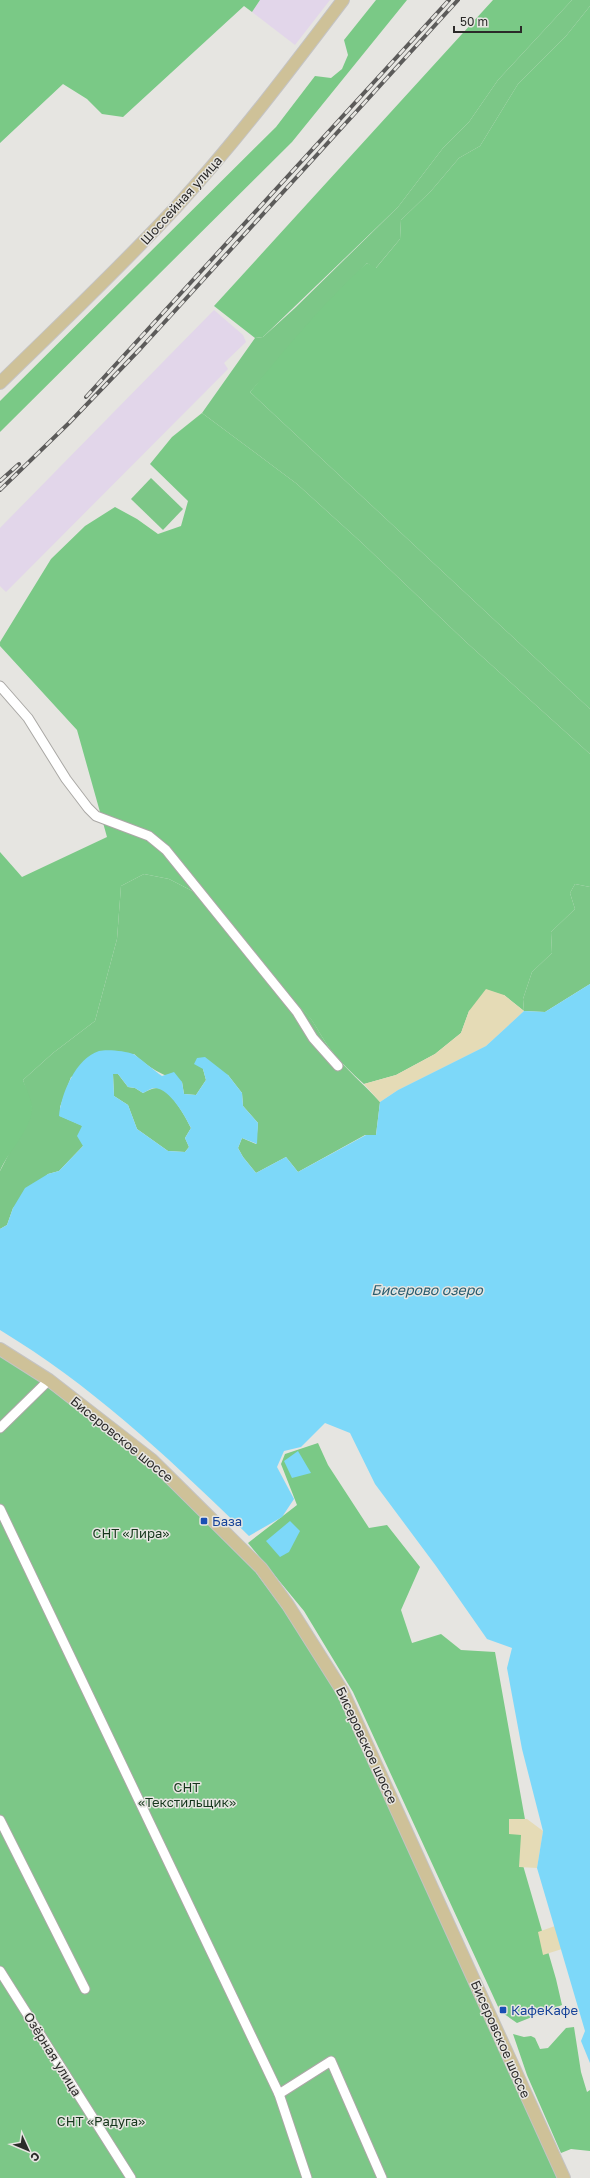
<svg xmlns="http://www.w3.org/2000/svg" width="590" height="2178" font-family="'Golos Text',sans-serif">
<rect width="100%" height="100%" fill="#e6e5e1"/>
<g fill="#e2d6ea">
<polygon points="260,0 330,0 295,45 252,12"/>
<polygon points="214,310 243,335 246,342 224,363 228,369 6,592 0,586 0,528"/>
</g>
<g fill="#7cc787">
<polygon points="572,0 590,0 590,6 566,36 518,84 480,146 459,158 431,191 401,220 400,239 375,269 367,263 250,392 590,709 590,754 466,642 361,542 297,484 202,413 255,338 263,337 295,308 398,207 443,148 469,122 498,80"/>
<polygon points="151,478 183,509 163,530 131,499"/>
<path d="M144 874 169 879 202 896 291 1000C313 1014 316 1030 331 1050 345 1069 364 1084 380 1102L376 1135H365L298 1172 286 1157 256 1173 243 1157 238 1148 242 1138 256 1144 258 1123 243 1106 242 1093 228 1075 203 1069 206 1080 196 1095 184 1094 182 1082C162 1075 149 1068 134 1054L71 1077 60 1107V1116L83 1126V1146L59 1171 48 1174 13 1208 7 1225 0 1229V1171L32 1109 23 1080 53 1053 95 1021 117 939 121 886Z"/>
<polygon points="575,884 590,887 590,984 545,1012 524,1011 523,999 532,972 552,953 551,932 575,909 570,893"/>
<path d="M113 1074H118L128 1087 135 1088 143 1093C149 1090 155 1086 162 1089 174 1096 185 1116 191 1128L185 1138 189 1147 185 1152 168 1151 137 1129 128 1105 114 1096Z"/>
<polygon points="0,1356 45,1385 148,1464 252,1567 283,1609 338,1695 558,2178 0,2178"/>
</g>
<g fill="#7ac986">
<polygon points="0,0 260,0 252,12 244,6 123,117 102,114 87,99 63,84 0,143"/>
<polygon points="376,0 407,0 292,142 0,432 0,401 276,127 315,76 331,78 342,69 348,55 344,40"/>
<polygon points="493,0 572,0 498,80 469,122 443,148 398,207 263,337 255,338 214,306"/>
<path d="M590 6V709L250 392C287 347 324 302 367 263L376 268 400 239 401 220 431 191 459 158 480 146 518 84 566 36Z"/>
<path d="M202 413 297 484 361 542 466 642 590 754V887L575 884 570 893 575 909 551 932 552 953 532 972 523 999 524 1011 504 995 469 1011 461 1033 435 1054 396 1075 364 1084C352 1073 341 1063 331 1050 316 1030 313 1015 291 1000L202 896 169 879 144 874 121 886 117 939 95 1021 53 1053 23 1080C26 1088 33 1102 32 1110 29 1133 9 1150 0 1171V852L22 877 107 837 77 730 0 646V642L51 559 85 526 115 507 137 519 158 534 181 526 188 501 150 464 172 437Z"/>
<polygon points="318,1443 328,1465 369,1528 387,1525 420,1567 401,1610 412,1643 441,1634 461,1650 495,1652 526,1825 520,1855 556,1979 562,2005 517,2023 500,2011 353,1692 304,1611 248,1543 297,1505 281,1464 285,1454"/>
<polygon points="574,2027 581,2072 587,2092 590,2090 590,2151 571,2149 561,2153 527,2075 513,2034 524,2037 531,2036 535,2038 540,2049 548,2048 566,2028"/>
</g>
<g fill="#e5dbb6">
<polygon points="486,989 504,995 524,1011 486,1046 398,1090 380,1102 364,1084 396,1075 435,1054 461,1033 469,1011"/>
<polygon points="509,1819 527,1819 543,1831 537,1868 519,1867 521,1835 509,1834"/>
<polygon points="555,1926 562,1949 543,1955 538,1932"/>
</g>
<g fill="#7dd8f9" fill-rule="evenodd">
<path d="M590 984V2063L581 2041 585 2031 537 1868 543 1831 522 1749 507 1668 512 1648 487 1639 436 1566 375 1484 350 1433 325 1423 301 1447 284 1451 277 1467 294 1499 282 1517 249 1536C170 1459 94 1387 0 1330V1229L7 1225 13 1208 25 1188 48 1174 59 1171 83 1146 77 1136 82 1126 59 1116C61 1094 76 1058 99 1051 107 1049 126 1051 133 1054 136 1055 156 1072 162 1076L174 1072 182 1082 184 1094 196 1095 206 1080 203 1069 194 1064 197 1058 205 1057 228 1075 242 1093 243 1106 258 1123 257 1144 242 1138 238 1148 243 1157 256 1173 286 1157 298 1172 366 1135H376L380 1102 398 1090 486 1046 524 1011 545 1012ZM113 1074H118L128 1087 135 1088 143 1093C147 1091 151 1088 155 1088 170 1089 185 1116 191 1128L185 1138 189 1147 185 1152 168 1151 137 1129 128 1105 114 1096Z"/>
<polygon points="298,1451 311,1473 292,1478 284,1461"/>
<polygon points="290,1521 300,1531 289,1552 280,1557 266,1541"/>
</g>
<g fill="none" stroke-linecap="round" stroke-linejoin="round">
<g stroke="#aaa8a5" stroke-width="11">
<g id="minor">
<polyline points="0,686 28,718 66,779 88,808 96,816 149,836 166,850 297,1012 313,1038 338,1066"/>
<polyline points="0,1428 49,1380"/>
<polyline points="0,1509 279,2094 307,2178"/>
<polyline points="0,1820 85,1989"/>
<polyline points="0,1971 131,2178"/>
<polyline points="279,2094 331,2061 382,2178"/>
</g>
</g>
<g stroke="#c4c3c3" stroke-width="14">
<g id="major">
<path d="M0 383C60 324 121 267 178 205 237 140 290 70 343 0"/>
<polyline points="0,1349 49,1380 152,1460 261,1568 288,1605 343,1692 564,2178"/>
</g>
</g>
<use href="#minor" stroke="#fff" stroke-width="9"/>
<use href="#major" stroke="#cec198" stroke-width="12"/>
<g stroke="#5c5b5a" stroke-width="4">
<g id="rail">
<polyline points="86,397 449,0"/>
<polyline points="0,481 19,464"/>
<polyline points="0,490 69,423 141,348 458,0"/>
</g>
</g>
<use href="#rail" stroke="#e6e5e1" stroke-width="2.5" stroke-dasharray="8" stroke-linecap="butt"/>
</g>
<g fill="#1a4fb4" stroke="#e6e5e1" stroke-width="1.5">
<rect x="200" y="1517" width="8" height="8" rx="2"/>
<rect x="499" y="2006" width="8" height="8" rx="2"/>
</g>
<g text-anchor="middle" stroke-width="3" stroke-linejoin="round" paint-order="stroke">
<g font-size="13" fill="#2b2a29" stroke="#e6e5e1">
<text transform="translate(181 200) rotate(-48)" y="5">Шоссейная улица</text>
<text transform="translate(122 1439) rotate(39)" y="5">Бисеровское шоссе</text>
<text transform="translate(367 1745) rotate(65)" y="5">Бисеровское шоссе</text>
<text transform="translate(501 2039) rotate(66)" y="5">Бисеровское шоссе</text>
<text transform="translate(53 2054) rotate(58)" y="5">Озёрная улица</text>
</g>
<g font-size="13" fill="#164399" stroke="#e6e5e1" text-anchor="start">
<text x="212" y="1526">База</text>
<text x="511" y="2015">КафеКафе</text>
</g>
<g font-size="13" fill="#16371c" stroke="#e6e5e1">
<text x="131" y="1538">СНТ «Лира»</text>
<text x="187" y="1792">СНТ<tspan x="187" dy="15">«Текстильщик»</tspan></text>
<text x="101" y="2126">СНТ «Радуга»</text>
</g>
<g font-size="14" font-style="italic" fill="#2a5d6f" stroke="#e6e5e1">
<text x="427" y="1295">Бисерово озеро</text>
</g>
</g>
<g transform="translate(28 2150) rotate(134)" stroke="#e6e5e1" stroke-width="3" paint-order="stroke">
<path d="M0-3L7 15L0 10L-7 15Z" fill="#2b2a29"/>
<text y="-6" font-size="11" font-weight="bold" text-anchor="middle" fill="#2b2a29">С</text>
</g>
<path d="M454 26v6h67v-6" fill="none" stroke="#2b2a29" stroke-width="2"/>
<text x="460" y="26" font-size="12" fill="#2b2a29" stroke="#e6e5e1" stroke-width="3" paint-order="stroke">50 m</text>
</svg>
